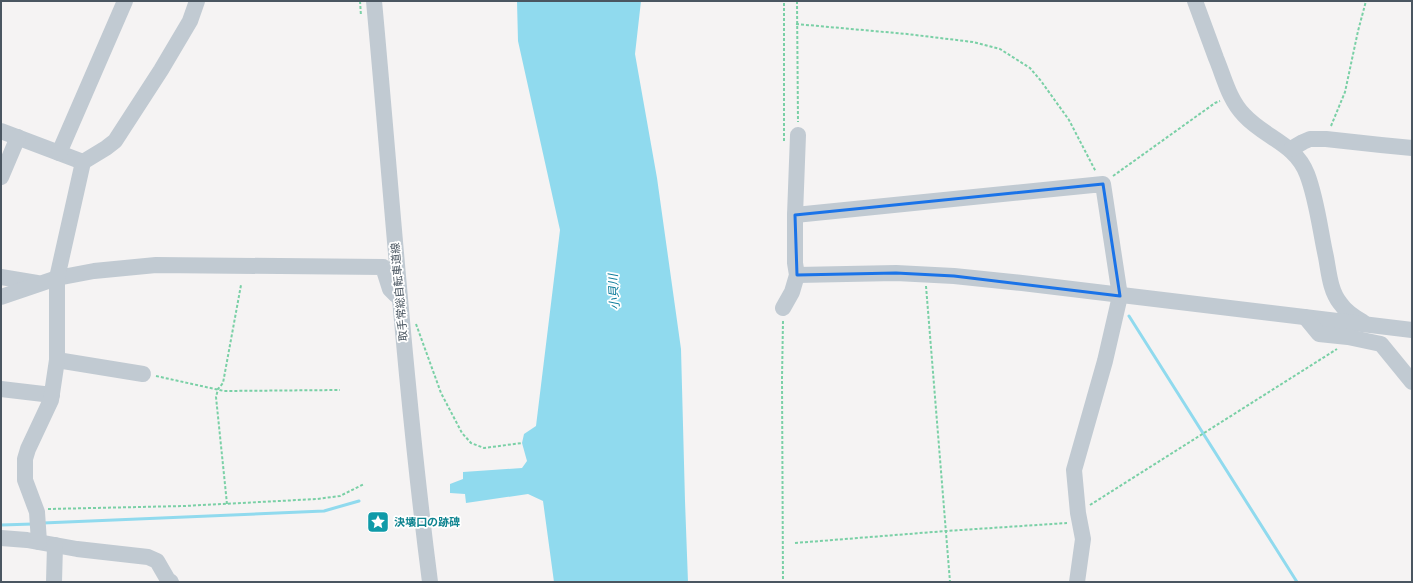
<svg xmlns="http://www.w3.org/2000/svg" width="1413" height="583" font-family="'DM Sans','Noto Sans JP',sans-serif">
<rect width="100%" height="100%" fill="#f5f3f3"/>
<polygon fill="#90daee" points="517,1 641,1 635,54 657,178 681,349 685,501 688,582 554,582 543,501 528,494 466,503 465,494 450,493 450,484 463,479 463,472 522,468 527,461 522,443 524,434 536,426 560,230 518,41"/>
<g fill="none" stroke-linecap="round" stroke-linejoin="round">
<g stroke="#90daee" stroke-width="3">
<polyline points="1129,316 1297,582"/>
<polyline points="43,523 324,511 359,501"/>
<polyline points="1,525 33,524"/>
</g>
<g stroke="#7ad0a6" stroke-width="2" stroke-dasharray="3 2" stroke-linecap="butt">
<polyline points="360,1 361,16"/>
<polyline points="797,1 798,122"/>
<polyline points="796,24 907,34 973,42 1000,49 1030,68 1041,81 1069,120 1096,172"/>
<polyline points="1331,126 1345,92 1358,31 1366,1"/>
<polyline points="784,141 784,1"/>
<polyline points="1113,176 1215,103 1220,101"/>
<polyline points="926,286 950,582"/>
<polyline points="783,321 782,379 783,582"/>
<polyline points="416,324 441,393 462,433 471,443 484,448 522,443"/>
<polyline points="156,376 224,391 340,390"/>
<polyline points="227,504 216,397 218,389 223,383 241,285"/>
<polyline points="1090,505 1337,349"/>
<polyline points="48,509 184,506 317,499 340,496 364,484"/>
<polyline points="795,543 946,531 1067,523"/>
</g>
<g stroke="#c1cad2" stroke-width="16">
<path d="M374 1C392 195 405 389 430 582"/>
<path d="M1195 1C1202 20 1209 39 1216 58 1224 77 1229 100 1244 115 1265 138 1295 143 1307 174 1317 200 1320 230 1326 257 1329 273 1330 290 1340 303 1346 312 1354 317 1363 322"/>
<polyline points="1,131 83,162"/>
<polyline points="1291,149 1303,142 1310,139 1326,139 1381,145 1412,148"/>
<polyline points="59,153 125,1"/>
<polyline points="1,177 18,137"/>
<polyline points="795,215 1103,184 1120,296 1105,361 1074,470 1078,513 1083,539 1077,582"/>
<polyline points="797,275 896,273 954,276 1022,283 1412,330"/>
<polyline points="1,277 37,283"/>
<polyline points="1,297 57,278 94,271 156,265 383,267 390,289 396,295"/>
<polyline points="783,308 792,292 797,275 795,263 795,215 798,135"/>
<polyline points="1305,317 1319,334 1348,337 1381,344 1412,382"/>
<polyline points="57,360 143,374"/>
<polyline points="1,389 52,395"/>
<polyline points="1,538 27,540 77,549 148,557 157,561 168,580 171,582"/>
<polyline points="39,542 37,512 25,480 25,459 28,449 51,400 57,360 57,278 83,162 106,148 115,141 161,70 190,21 197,1"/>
<polyline points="54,582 55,545"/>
</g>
</g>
<path fill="none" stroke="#1a73e8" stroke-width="3" stroke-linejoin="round" d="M1103 184 1120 296 954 276 896 273 797 275 795 215Z"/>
<defs>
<g id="sight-square" transform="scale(1.15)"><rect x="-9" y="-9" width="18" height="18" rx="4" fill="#0f9aa8" stroke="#fff"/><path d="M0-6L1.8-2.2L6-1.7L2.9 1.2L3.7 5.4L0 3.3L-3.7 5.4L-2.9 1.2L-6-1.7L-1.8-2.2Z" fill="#fff"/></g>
</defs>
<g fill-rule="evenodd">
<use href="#sight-square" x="378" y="522"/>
</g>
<g text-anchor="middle" stroke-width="3.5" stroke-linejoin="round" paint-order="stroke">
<g font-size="11" fill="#4a5661" stroke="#fff">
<text transform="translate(399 292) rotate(-95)" y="4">取手常総自転車道線</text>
</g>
<g font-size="11" font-weight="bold" fill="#0d838f" stroke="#fff" text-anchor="start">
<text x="394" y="526">決壊口の跡碑</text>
</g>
<g font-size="12" font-style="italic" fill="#0c7c9b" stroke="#fff">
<text transform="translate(614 292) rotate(-93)" y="4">小貝川</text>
</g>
</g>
<rect width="1413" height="583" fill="none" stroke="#4a5661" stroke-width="4"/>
</svg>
